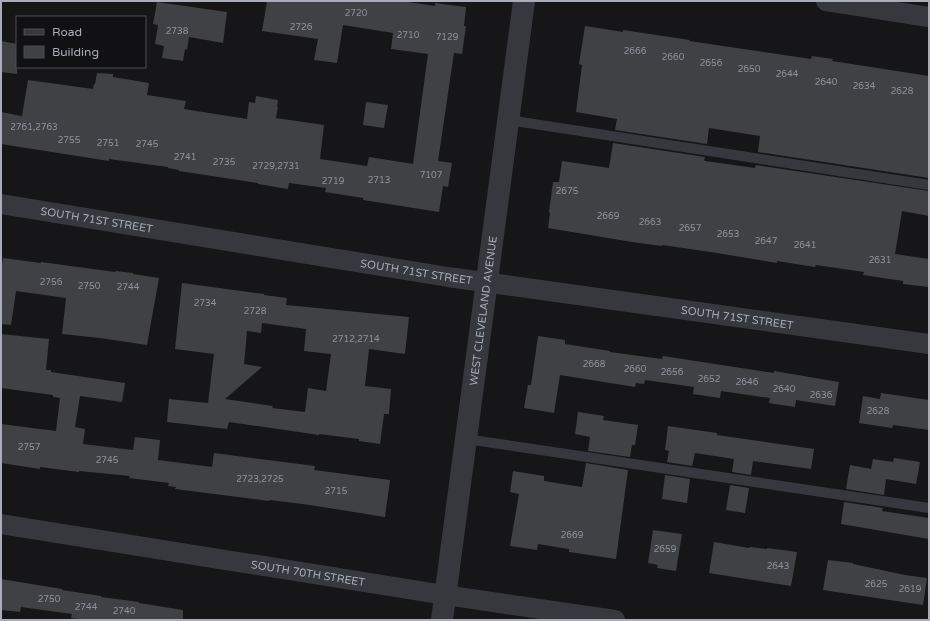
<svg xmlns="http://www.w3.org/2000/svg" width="930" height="621" font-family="'Varela Round',sans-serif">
<rect width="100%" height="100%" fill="#161618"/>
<g fill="#404145" fill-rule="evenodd">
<polygon points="267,1 401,1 435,6 435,3 466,7 464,26 466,26 462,54 454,53 438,161 452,163 448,187 443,186 439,212 363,200 363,198 325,192 326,188 289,183 288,189 258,184 258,183 179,171 179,170 168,168 168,167 109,159 109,161 1,144 1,112 22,116 28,80 93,89 94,84 95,84 97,73 113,74 113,77 149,83 147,95 186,101 184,109 247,119 249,102 255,103 256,96 278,100 277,107 278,107 276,118 324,125 320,159 367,166 369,157 413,164 428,54 391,49 393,33 343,25 337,63 314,60 318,39 262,31"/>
<polygon points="157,2 227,12 223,43 189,37 187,50 185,49 183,61 162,58 164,46 155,44 158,25 153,24"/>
<polygon points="585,26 623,32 623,30 690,40 689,41 811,59 812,56 833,59 832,61 929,76 929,178 758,152 760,136 709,128 707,144 615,130 617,119 576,112 582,65 579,64"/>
<polygon points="1,41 17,44 17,74 1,72"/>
<polygon points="366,102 388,105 384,128 363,125"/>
<polygon points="613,143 705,157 704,160 705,161 755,168 756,165 929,191 929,216 902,211 895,254 929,259 929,287 903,284 903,281 863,275 864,272 816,265 815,267 777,261 777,263 711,252 662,245 662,246 632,242 548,228 550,213 549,212 553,182 559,182 562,161 609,168"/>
<polygon points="3,258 41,263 41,262 115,272 116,271 133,273 133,274 159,278 147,345 100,338 62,334 66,298 16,291 11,325 1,324 1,270"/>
<path d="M182 283 264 294V295L287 298 286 305 409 317 405 354 369 349 365 386 391 389 389 414H384L380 444 359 441V439L319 434V435L229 422 227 429 167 422 169 399 208 403 214 354 175 349ZM262 323 306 329 304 351 331 354 326 391 308 388 305 412 272 408 273 406 225 399 262 367 244 364 247 331 261 333Z"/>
<polygon points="1,334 49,339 46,370 51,370 51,372 125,383 122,402 80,396 75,427 85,429 83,444 133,450 135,437 160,440 158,460 212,467 214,453 315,466 314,470 390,480 385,517 310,505 270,500 269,501 175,489 176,487 168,486 169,483 129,478 130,476 79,471 79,472 40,467 40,469 1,463 1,424 56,431 60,398 53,397 53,395 1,388"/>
<polygon points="538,336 565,340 565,344 610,351 610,352 662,359 663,356 774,373 774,371 839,382 835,406 796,400 795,407 769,403 770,398 721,391 720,398 693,394 694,387 645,380 644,384 636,383 635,387 560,375 554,413 524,408 528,385 531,385"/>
<polygon points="881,393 929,400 929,430 893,425 892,428 859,423 863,396 880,399"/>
<polygon points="578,412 604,416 603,420 638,425 635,445 632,445 630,457 588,451 590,437 575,434"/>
<polygon points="668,426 717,433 717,435 814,449 811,469 753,461 751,475 732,472 734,459 695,453 692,466 667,462 669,451 665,450"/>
<polygon points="894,458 920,462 916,484 886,479 884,495 846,489 850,465 871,469 873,459 893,462"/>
<polygon points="586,463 628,470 616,559 569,552 569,549 538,544 537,550 510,546 519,494 510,492 513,471 544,476 544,481 582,487"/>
<polygon points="665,475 690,479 687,503 662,499"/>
<polygon points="730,485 749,488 745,513 726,510"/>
<polygon points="844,502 883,508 882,511 929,518 929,539 841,524"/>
<polygon points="653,530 682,534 676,571 657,568 658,565 648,563"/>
<polygon points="714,542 749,548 750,547 767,549 767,548 797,552 791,586 709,573"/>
<polygon points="828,560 853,563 853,564 905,575 927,578 923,605 823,590"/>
<polygon points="1,579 62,589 62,590 101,596 101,597 139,602 139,603 183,610 183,620 83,620 71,618 72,614 21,607 20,612 1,610"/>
</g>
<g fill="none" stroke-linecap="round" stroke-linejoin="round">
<g stroke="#37383d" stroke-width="10">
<polyline points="508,120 929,185"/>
<polyline points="466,439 929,508"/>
</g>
<g stroke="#37383d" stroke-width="20">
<polyline points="826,1 929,17"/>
<path id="s1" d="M1 204 448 277 929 344"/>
<path id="s2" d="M1 524 445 595 615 620"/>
</g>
<path stroke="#37383d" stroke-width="22" id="s3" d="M442 620 524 1"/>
</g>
<g text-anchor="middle" stroke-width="3.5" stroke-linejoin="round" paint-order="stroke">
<g font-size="9" fill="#8e929b">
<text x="356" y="16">2720</text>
<text x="301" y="30">2726</text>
<text x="177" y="34">2738</text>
<text x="408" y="38">2710</text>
<text x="447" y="40">7129</text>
<text x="635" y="54">2666</text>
<text x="673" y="60">2660</text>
<text x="711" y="66">2656</text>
<text x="749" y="72">2650</text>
<text x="787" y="77">2644</text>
<text x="826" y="85">2640</text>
<text x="864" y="89">2634</text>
<text x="902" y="94">2628</text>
<text x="34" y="130">2761,2763</text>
<text x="69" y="143">2755</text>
<text x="108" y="146">2751</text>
<text x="147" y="147">2745</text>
<text x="185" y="160">2741</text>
<text x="224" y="165">2735</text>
<text x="276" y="169">2729,2731</text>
<text x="431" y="178">7107</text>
<text x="379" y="183">2713</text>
<text x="333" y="184">2719</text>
<text x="567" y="194">2675</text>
<text x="608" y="219">2669</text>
<text x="650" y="225">2663</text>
<text x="690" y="231">2657</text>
<text x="728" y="237">2653</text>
<text x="766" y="244">2647</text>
<text x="805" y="248">2641</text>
<text x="880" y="263">2631</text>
<text x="51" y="285">2756</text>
<text x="89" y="289">2750</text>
<text x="128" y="290">2744</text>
<text x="205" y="306">2734</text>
<text x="255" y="314">2728</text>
<text x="356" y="342">2712,2714</text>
<text x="594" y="367">2668</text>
<text x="635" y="372">2660</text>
<text x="672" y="375">2656</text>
<text x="709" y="382">2652</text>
<text x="747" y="385">2646</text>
<text x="784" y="392">2640</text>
<text x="821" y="398">2636</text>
<text x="878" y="414">2628</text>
<text x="29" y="450">2757</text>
<text x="107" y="463">2745</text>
<text x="260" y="482">2723,2725</text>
<text x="336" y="494">2715</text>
<text x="572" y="538">2669</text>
<text x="665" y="552">2659</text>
<text x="778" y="569">2643</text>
<text x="876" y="587">2625</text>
<text x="910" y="592">2619</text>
<text x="49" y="602">2750</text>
<text x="86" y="610">2744</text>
<text x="124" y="614">2740</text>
</g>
<g font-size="11" fill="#a8adb8" stroke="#111113">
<text dy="4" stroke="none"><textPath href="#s1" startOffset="97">SOUTH 71ST STREET</textPath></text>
<text dy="4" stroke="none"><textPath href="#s1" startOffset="421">SOUTH 71ST STREET</textPath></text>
<text dy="4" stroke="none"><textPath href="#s3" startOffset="312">WEST CLEVELAND AVENUE</textPath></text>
<text dy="4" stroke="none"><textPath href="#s1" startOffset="745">SOUTH 71ST STREET</textPath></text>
<text dy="4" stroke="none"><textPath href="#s2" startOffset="311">SOUTH 70TH STREET</textPath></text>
</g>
</g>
<rect width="930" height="621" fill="none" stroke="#a8adb8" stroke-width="4"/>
<rect x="16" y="16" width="130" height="52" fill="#111113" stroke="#4d4f55"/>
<rect x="24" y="29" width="20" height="6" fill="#37383d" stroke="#4d4f55"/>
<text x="52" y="36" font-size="12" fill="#a8adb8">Road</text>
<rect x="24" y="46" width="20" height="12" fill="#404145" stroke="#4d4f55"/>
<text x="52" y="56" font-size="12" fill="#a8adb8">Building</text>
</svg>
